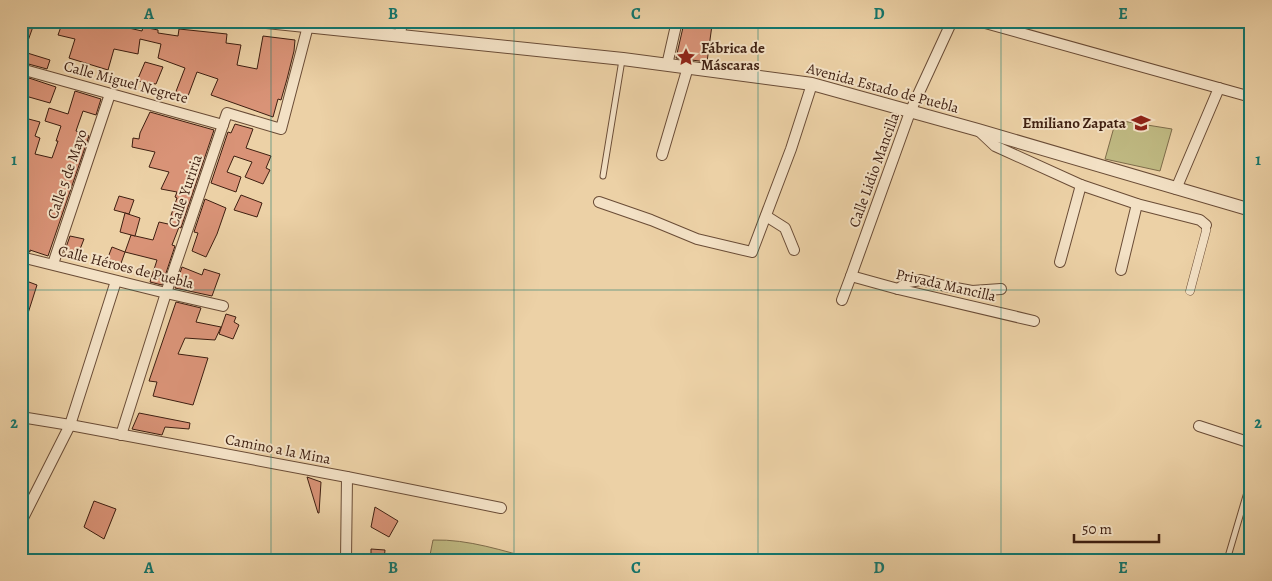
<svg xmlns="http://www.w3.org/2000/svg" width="1272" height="581" font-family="Alegreya,serif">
<rect width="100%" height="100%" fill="#ecd1a6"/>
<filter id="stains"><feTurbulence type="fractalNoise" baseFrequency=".004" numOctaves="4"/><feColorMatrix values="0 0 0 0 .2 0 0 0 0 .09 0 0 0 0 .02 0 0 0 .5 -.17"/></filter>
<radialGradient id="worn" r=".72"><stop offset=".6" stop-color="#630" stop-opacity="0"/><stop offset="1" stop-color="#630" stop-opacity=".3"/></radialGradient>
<g fill="#bfb982" stroke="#7e6c4a">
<polygon points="1116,120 1172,129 1160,171 1105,159"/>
<path d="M433 540C469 539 503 551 538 560H429Z"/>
</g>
<g fill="#d99377" stroke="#3e1f11">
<polygon points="21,21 35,21 24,52 50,60 47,69 21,62"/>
<polygon points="63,21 98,21 142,31 143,27 158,30 158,33 178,36 179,29 227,34 226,43 241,45 237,65 257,69 263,36 295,40 294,51 287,79 281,100 278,99 273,117 211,95 218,79 197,72 188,96 175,94 185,68 158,58 161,44 140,39 138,54 114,49 108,70 69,58 75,39 58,35"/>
<polygon points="684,23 712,25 707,62 676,58"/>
<polygon points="145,62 163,67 156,84 137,81"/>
<polygon points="29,78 56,87 50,103 22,95"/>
<polygon points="75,91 101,99 96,115 83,111 76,131 89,136 48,256 30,250 30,252 21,250 24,239 21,238 21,117 40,122 35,136 40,138 35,154 52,158 58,141 56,141 61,126 45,121 49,108 68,114"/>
<polygon points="150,112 214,130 181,228 179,227 172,245 175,246 162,285 150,282 157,260 125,252 131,235 153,240 159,222 168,224 177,198 175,197 177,192 161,189 169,172 149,167 155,152 132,147 133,138 139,139 140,133"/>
<polygon points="235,124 253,129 246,148 271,156 266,168 270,170 263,184 245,177 252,162 234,156 227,172 241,177 236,192 211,183 228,132 231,133"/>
<polygon points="241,195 262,203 257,217 234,210"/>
<polygon points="119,196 134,200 129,214 114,210"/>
<polygon points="205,199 226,208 217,234 206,257 192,251 198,233 194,232"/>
<polygon points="125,213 140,218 135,236 120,232"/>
<polygon points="70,236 84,239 77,257 64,253"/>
<polygon points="112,247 125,252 119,269 105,265"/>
<polygon points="182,267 202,275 204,269 220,274 212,296 175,288"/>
<polygon points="21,279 37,285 23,329 21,329"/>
<polygon points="176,302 201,308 196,322 221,327 215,340 185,338 178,354 208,358 193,405 153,396 157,382 149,381"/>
<polygon points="226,314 236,317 234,322 239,325 233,339 219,334"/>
<polygon points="139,413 190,423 189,429 165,427 162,435 132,429"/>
<polygon points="307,477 321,482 319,513 318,513"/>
<polygon points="94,501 116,509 104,539 84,527"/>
<polygon points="375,507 398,521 389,537 371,527"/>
<polygon points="371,549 385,550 384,560 371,560"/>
</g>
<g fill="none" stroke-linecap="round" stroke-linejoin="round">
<g stroke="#6a4c36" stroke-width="7">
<g id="service">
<polyline points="603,176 622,60"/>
<polyline points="1227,560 1248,489 1251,484"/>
</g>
</g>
<g stroke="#6a4c36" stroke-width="9">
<polyline id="pedestrian" points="1190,291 1206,231 1206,225"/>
</g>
<g stroke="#6a4c36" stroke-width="12">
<g id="minor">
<polyline points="978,21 1251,97"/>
<polyline points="400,35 402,21"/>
<polyline points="667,65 677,21"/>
<polyline points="21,69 223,125"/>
<polyline points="978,130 995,146 1081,185 1137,204 1200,220 1206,225"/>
<polyline points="662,155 688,67"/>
<polyline points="1176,189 1219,88"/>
<polyline points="599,202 651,220 697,239 752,252 791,149 812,84"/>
<polyline points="766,216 785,228 794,250"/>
<polyline points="21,257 166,293 223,306"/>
<polyline points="1060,262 1081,185"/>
<polyline points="53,264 110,94"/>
<polyline points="1121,270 1137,204"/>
<polyline points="851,276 898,289 1034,321"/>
<polyline points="898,289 908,282 921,280 945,286 972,291 1001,289"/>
<polyline points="842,300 851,276 910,112 952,21"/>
<polyline points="21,417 70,425 347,477 501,508"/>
<polyline points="1199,426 1251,443"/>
<polyline points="121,435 166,293 227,113 281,129 308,26"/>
<polyline points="21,522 70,425 116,281"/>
<polyline points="346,560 347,477"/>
</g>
</g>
<g stroke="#6a4c36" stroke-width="14">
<polyline id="tertiary" points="257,21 623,59 812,84 978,130 1251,210"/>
</g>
<use href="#service" stroke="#f3e1c5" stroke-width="5"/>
<use href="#pedestrian" stroke="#f3e1c5" stroke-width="8"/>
<use href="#minor" stroke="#f3e1c5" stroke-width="10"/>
<use href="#tertiary" stroke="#f3e1c5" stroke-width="12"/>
</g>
<path fill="none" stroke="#0f766e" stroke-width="1" stroke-opacity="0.55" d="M271 21V560M514 21V560M758 21V560M1001 21V560M21 290H1251"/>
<defs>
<g id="sight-bare" transform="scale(1.5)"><path d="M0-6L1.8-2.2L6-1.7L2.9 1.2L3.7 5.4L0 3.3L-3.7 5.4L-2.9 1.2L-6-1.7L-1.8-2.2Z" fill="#8f2418" stroke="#f3e1c5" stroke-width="2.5" paint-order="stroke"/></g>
<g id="school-bare" transform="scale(1.5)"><path d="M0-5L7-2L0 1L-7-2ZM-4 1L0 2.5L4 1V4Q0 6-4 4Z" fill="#8f2418" stroke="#f3e1c5" stroke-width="2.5" paint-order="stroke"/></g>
</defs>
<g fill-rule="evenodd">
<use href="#sight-bare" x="686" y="57"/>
<use href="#school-bare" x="1141" y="123"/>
</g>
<g text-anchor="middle" stroke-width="4" stroke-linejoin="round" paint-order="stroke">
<g font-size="15" font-weight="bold" fill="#3e1f11" stroke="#f3e1c5" text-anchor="start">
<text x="701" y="53">Fábrica de<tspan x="701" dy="17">Máscaras</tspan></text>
<text x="1126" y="128" text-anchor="end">Emiliano Zapata</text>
</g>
<g font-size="15" fill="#3e1f11" stroke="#f3e1c5">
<text transform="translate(126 82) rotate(15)" y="5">Calle Miguel Negrete</text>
<text transform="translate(883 88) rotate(15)" y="5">Avenida Estado de Puebla</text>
<text transform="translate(874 170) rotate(-70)" y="5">Calle Lidio Mancilla</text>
<text transform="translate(67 174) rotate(-71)" y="5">Calle 5 de Mayo</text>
<text transform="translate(185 191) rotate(-71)" y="5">Calle Yuriria</text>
<text transform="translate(126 267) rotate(14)" y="5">Calle Héroes de Puebla</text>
<text transform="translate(946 285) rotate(13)" y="5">Privada Mancilla</text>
<text transform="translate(278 449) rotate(11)" y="5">Camino a la Mina</text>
</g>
</g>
<rect width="1272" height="581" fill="none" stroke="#ecd1a6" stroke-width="55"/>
<path d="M1074 534v8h85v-8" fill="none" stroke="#3e1f11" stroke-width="2.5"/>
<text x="1082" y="534" font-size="15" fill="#3e1f11" stroke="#f3e1c5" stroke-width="4" paint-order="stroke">50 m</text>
<rect x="28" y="28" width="1216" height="526" fill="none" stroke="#0f766e" stroke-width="2"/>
<g font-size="16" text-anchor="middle" font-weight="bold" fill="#0f766e">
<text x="149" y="19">A</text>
<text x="393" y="19">B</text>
<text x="636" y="19">C</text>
<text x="879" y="19">D</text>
<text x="1123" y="19">E</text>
<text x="14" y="165">1</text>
<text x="1258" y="165">1</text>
<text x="14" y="428">2</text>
<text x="1258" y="428">2</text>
<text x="149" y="573">A</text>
<text x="393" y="573">B</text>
<text x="636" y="573">C</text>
<text x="879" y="573">D</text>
<text x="1123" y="573">E</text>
</g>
<rect width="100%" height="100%" filter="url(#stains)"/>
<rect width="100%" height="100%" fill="url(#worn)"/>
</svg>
